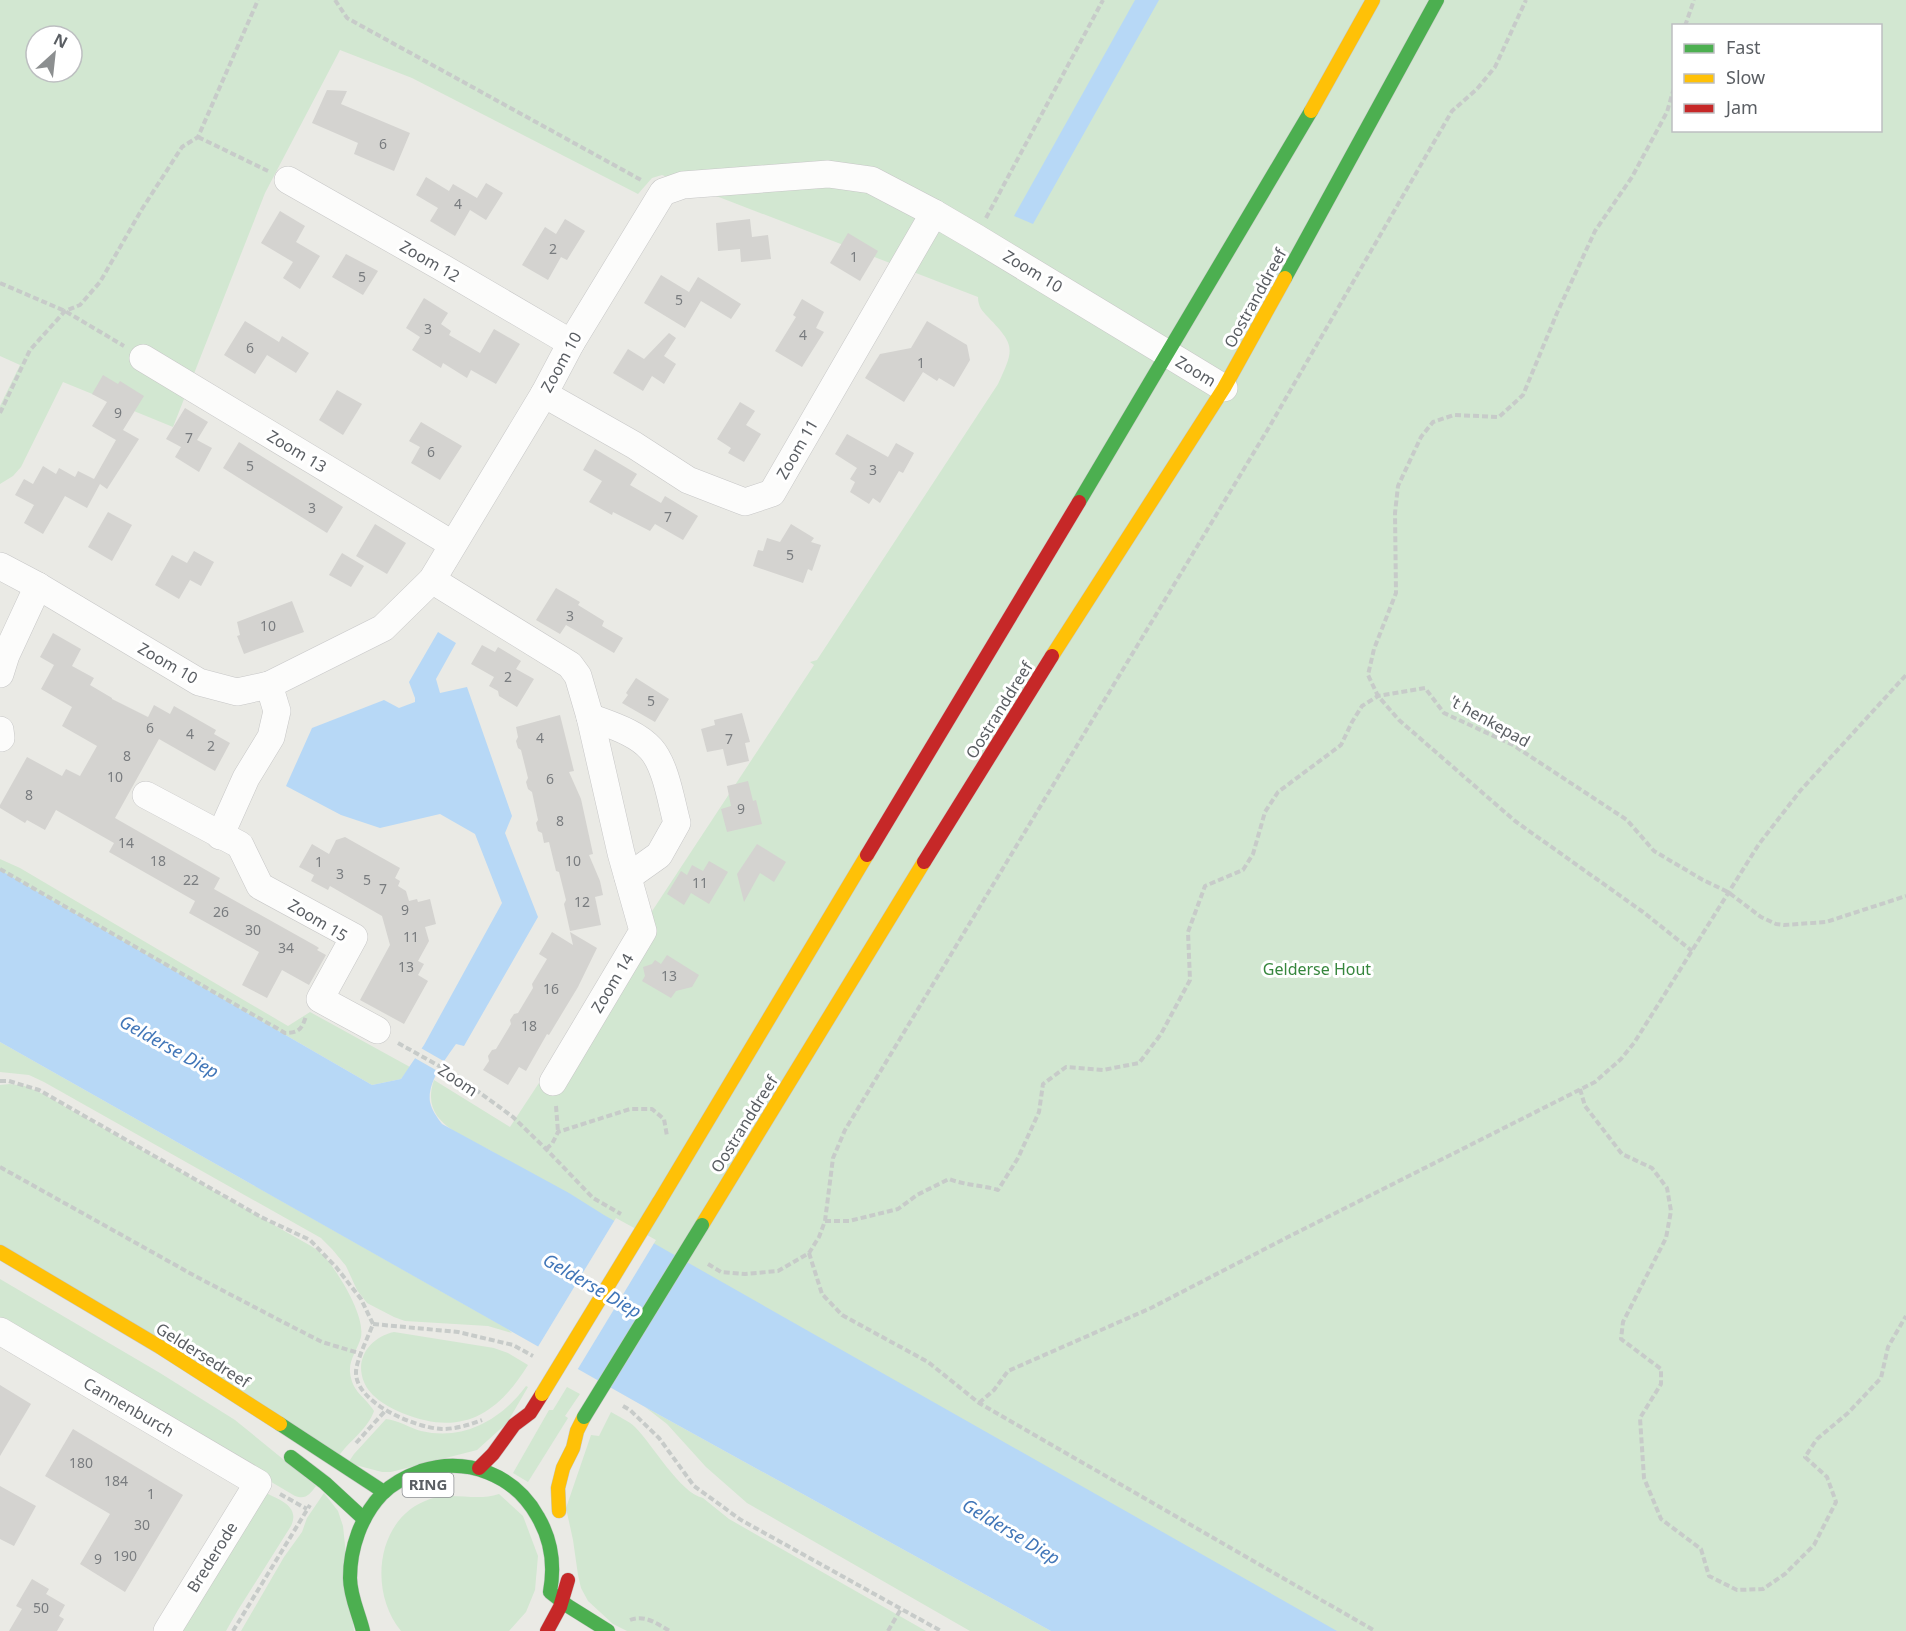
<svg xmlns="http://www.w3.org/2000/svg" width="1906" height="1631" font-family="'Noto Sans',sans-serif">
<rect width="100%" height="100%" fill="#eaeae5"/>
<g fill="#d2e7d1" fill-rule="evenodd">
<path d="M0 0H1906V1631H1271L493 1152C463 1135 419 1123 434 1080L510 1127 814 665 810 662 817 660 998 384C1014 349 1016 346 988 317 982 311 978 306 978 297L662 175 652 178 638 194 412 78 340 50 265 193 173 427 63 382 21 467 13 476 0 484V406L20 365 0 356ZM1674 26H1880V130H1674ZM36 36H72V72H36Z"/>
<polygon points="0,859 20,868 288,1026 310,1012 410,1067 401,1079 372,1085 0,870"/>
<polygon points="0,1042 508,1329 512,1333 488,1326 405,1321 394,1317 367,1303 357,1290 346,1266 332,1249 321,1238 44,1082 29,1075 0,1072"/>
<path d="M10 1084 25 1086 43 1094 311 1246C316 1249 321 1253 325 1257 339 1274 365 1315 361 1337 358 1349 349 1359 350 1372 352 1393 365 1396 374 1411 368 1429 349 1441 338 1457L0 1248V1085Z"/>
<path d="M0 1279 160 1373 235 1420 316 1486C310 1494 306 1500 295 1496L0 1321Z"/>
<path d="M394 1332 494 1348 508 1353 528 1365C497 1415 461 1437 402 1413 388 1407 370 1397 364 1382 354 1358 371 1337 394 1332Z"/>
<path d="M526 1386 528 1387 507 1423 477 1450 391 1472H382L348 1463 354 1454 386 1419C398 1420 410 1428 421 1431 464 1441 501 1420 526 1386Z"/>
<polygon points="567,1387 580,1394 565,1416 568,1418 528,1482 513,1473 549,1410 553,1410"/>
<polygon points="645,1407 1051,1631 970,1631 747,1503 706,1467 667,1424"/>
<path d="M611 1412C619 1417 629 1421 635 1427 653 1445 680 1493 703 1498L729 1519 926 1631H627L613 1624 588 1601 581 1588 578 1575 573 1540 566 1508 591 1435 599 1436Z"/>
<path d="M262 1491C277 1499 301 1505 291 1526L238 1610 226 1631H178Z"/>
<polygon points="324,1493 338,1511 343,1526 354,1631 241,1631 284,1557 302,1532 307,1518"/>
<path d="M499 1494 523 1516 538 1556 535 1590 526 1612 509 1631H401C368 1591 376 1517 430 1499 453 1491 475 1502 499 1494Z"/>
</g>
<g fill="#b7d8f6">
<polygon points="1135,0 1159,0 1033,224 1014,216"/>
<path d="M438 632 456 643 436 679 440 693 467 687 512 816 505 833 538 917 464 1046 456 1044C445 1060 427 1082 430 1102 432 1111 437 1117 442 1124L569 1193 604 1215 1337 1631H1051L645 1407 0 1042V870L372 1085 401 1079 424 1045 502 903 475 834 440 814 380 828 341 815 286 786 312 728 384 700 399 708 415 702V698L409 682Z"/>
</g>
<g fill="#eaeae5">
<polygon points="419,1047 447,1063 441,1073 413,1057"/>
<polygon points="616,1218 656,1240 576,1372 536,1350"/>
</g>
<g fill="#d4d3d0">
<polygon points="327,90 347,91 341,104 410,133 394,171 354,154 358,143 312,123"/>
<polygon points="426,177 449,191 453,184 477,198 486,183 503,193 486,220 470,210 455,236 430,221 438,208 416,195"/>
<polygon points="280,211 305,226 296,242 320,256 300,289 283,278 293,262 261,243"/>
<polygon points="565,219 585,231 567,260 561,257 548,280 522,265 545,227 556,234"/>
<polygon points="750,219 752,237 768,235 771,259 741,262 740,249 718,251 716,223"/>
<polygon points="848,233 878,251 860,281 830,263"/>
<polygon points="346,254 378,271 363,295 332,277"/>
<polygon points="661,275 689,292 698,277 741,304 731,319 701,301 685,328 644,303"/>
<polygon points="424,298 448,313 441,324 451,331 449,335 480,353 494,329 520,344 496,384 471,370 467,378 443,363 441,368 412,350 420,337 406,328"/>
<polygon points="802,299 824,312 816,328 824,332 802,367 775,351 796,317 793,315"/>
<polygon points="245,321 279,342 282,336 309,353 296,373 267,355 255,374 224,355"/>
<polygon points="927,321 967,345 970,360 954,387 939,378 937,381 923,372 904,402 865,378 880,354 911,348"/>
<polygon points="669,333 676,338 664,356 676,364 664,384 652,376 643,391 613,373 628,349 644,359"/>
<polygon points="103,375 118,384 120,381 144,396 123,430 139,439 107,489 100,484 87,508 65,496 43,534 24,523 34,505 15,495 24,479 33,484 43,466 56,474 59,468 75,477 78,471 94,479 116,440 92,426 107,402 92,394"/>
<polygon points="337,390 362,404 343,435 319,420"/>
<polygon points="740,402 755,411 746,425 761,434 744,462 728,453 731,448 717,439"/>
<polygon points="185,408 208,422 197,440 212,448 199,472 175,457 181,447 166,439"/>
<polygon points="421,422 462,446 440,480 411,463 420,447 409,441"/>
<polygon points="847,434 888,457 896,443 914,453 903,473 899,471 880,503 873,498 869,504 850,492 855,482 850,479 857,468 835,454"/>
<polygon points="239,442 343,507 327,533 223,468"/>
<polygon points="595,449 637,474 630,485 661,503 665,496 698,516 683,540 655,524 650,531 613,512 612,515 589,502 602,481 583,470"/>
<polygon points="108,512 132,525 112,561 88,547"/>
<polygon points="375,524 406,543 387,574 356,556"/>
<polygon points="791,524 814,538 811,542 821,545 812,571 808,569 803,583 753,566 758,550 763,551 767,538 780,542"/>
<polygon points="194,551 214,562 201,586 190,580 179,599 155,585 172,555 187,563"/>
<polygon points="342,553 364,566 351,587 329,575"/>
<polygon points="556,588 580,602 578,605 604,621 602,626 623,638 614,653 566,625 560,634 536,620"/>
<polygon points="292,601 304,632 244,654 237,636 240,635 237,622"/>
<polygon points="53,633 81,649 72,666 94,678 90,685 112,698 112,699 148,717 154,705 170,714 174,706 216,730 214,734 230,743 215,771 159,739 115,818 220,878 214,889 316,946 319,948 317,950 326,955 309,985 282,970 267,998 242,985 259,952 189,913 195,901 109,852 114,843 56,810 45,830 27,820 25,823 0,808 0,805 27,757 62,776 66,769 80,776 97,746 62,726 72,707 41,689 54,665 40,657"/>
<polygon points="482,645 495,652 498,647 521,661 516,669 534,679 517,707 499,696 498,691 489,686 494,677 471,664"/>
<polygon points="636,678 669,699 655,722 622,703 628,695 626,693"/>
<polygon points="742,713 750,742 745,743 749,761 727,766 723,749 707,752 701,729 715,725 714,720"/>
<polygon points="560,715 574,771 569,772 581,799 593,854 589,855 600,881 603,895 595,897 601,925 570,931 564,904 566,900 559,872 556,871 549,842 544,843 542,833 538,831 536,823 538,820 532,792 528,789 526,782 528,778 521,750 518,748 516,741 518,737 516,727"/>
<polygon points="748,781 753,801 756,800 762,824 727,832 721,809 731,806 727,786"/>
<polygon points="345,837 400,868 395,878 400,881 398,886 406,891 409,901 417,899 418,902 430,899 436,924 425,927 429,941 418,961 424,964 418,975 428,981 404,1024 360,1000 390,945 382,916 330,886 328,890 311,881 314,875 299,867 312,844 329,854 336,840"/>
<polygon points="757,844 786,862 774,882 760,873 744,902 737,874"/>
<polygon points="709,861 728,872 709,904 691,893 684,905 667,894 681,871 687,875 692,865 703,871"/>
<polygon points="552,932 573,945 570,932 597,948 578,987 549,1035 547,1034 526,1071 519,1067 508,1085 483,1070 489,1061 488,1056 492,1050 496,1049 511,1024 510,1020 514,1014 518,1013 533,988 532,984 547,959 539,954"/>
<polygon points="667,955 699,975 692,987 676,991 671,998 642,981 645,976 643,967 652,964 655,960 661,964"/>
<polygon points="0,1385 31,1404 0,1456"/>
<polygon points="73,1429 183,1495 125,1592 80,1564 110,1514 45,1476"/>
<polygon points="0,1486 36,1506 14,1546 0,1539"/>
<polygon points="32,1579 49,1589 46,1594 65,1605 59,1616 64,1619 57,1631 9,1631 22,1609 16,1606"/>
</g>
<g fill="none" stroke-linecap="round" stroke-linejoin="round">
<g stroke="#c7c7c7" stroke-width="28">
<g id="street">
<polyline points="288,180 443,268 571,343"/>
<polyline points="143,358 452,544"/>
<polyline points="544,394 634,445 688,480 745,502 772,493 934,213"/>
<polyline points="0,566 38,586 199,682 237,692 269,685 383,628 432,580 544,394 571,343 663,192 683,185 828,174 871,180 934,213 975,237 1224,388"/>
<polyline points="432,580 570,665 578,676 590,717 621,853 643,931 553,1082"/>
<polyline points="0,674 6,655 38,586"/>
<path d="M590 717C610 725 636 732 651 749 666 766 671 801 677 823L659 855 628 877"/>
<polyline points="0,730 1,738"/>
<polyline points="146,795 240,845 260,886 354,937 320,999 377,1030"/>
<polyline points="220,836 246,778 271,737 277,711 269,685"/>
<polyline points="0,1331 258,1483 167,1631"/>
</g>
</g>
<g stroke="#c6c7c5" stroke-width="15">
<g id="fast">
<polyline points="1285,278 1437,0"/>
<polyline points="1079,502 1311,111"/>
<polyline points="280,1424 384,1492"/>
<polyline points="291,1457 325,1483 364,1519"/>
<path d="M363 1631C359 1614 350 1596 350 1578 350 1548 361 1516 382 1494 393 1483 407 1476 421 1471 467 1456 515 1475 538 1517 552 1541 555 1565 550 1592L568 1606 608 1631"/>
</g>
</g>
<g stroke="#c6c7c5" stroke-width="15">
<g id="slow">
<polyline points="1311,111 1373,0"/>
<polyline points="1052,656 1224,388 1285,278"/>
<polyline points="659,1202 867,855"/>
<polyline points="702,1225 924,862"/>
<polyline points="0,1252 160,1347 280,1424"/>
<polyline points="559,1511 558,1488 563,1468 573,1448 577,1431 584,1417"/>
</g>
</g>
<g stroke="#c6c7c5" stroke-width="15">
<g id="jam">
<polyline points="867,855 1079,502"/>
<polyline points="924,862 1052,656"/>
<polyline points="479,1468 493,1454 514,1425 530,1413 542,1394"/>
<polyline points="547,1631 560,1607 568,1580"/>
</g>
</g>
<g stroke="#c7cbc9" stroke-width="4" stroke-dasharray="6 3" stroke-linecap="butt">
<polyline points="335,0 347,18 643,181"/>
<polyline points="1685,26 1694,0"/>
<polyline points="1674,88 1667,112 1632,177 1595,231 1557,313 1523,395 1499,417 1454,415 1433,422 1421,437 1398,486 1395,513 1396,593 1374,649 1368,675 1378,696 1399,720 1515,821 1643,912 1692,951"/>
<polyline points="198,137 268,171"/>
<polyline points="986,218 1103,0"/>
<polyline points="0,283 65,311 124,346"/>
<polyline points="0,413 30,350 65,311 80,305 100,282 142,209 182,147 198,137 258,0"/>
<path d="M0 869 285 1033C299 1033 302 1029 306 1016"/>
<polyline points="398,1043 457,1076 513,1117 546,1149 593,1198 621,1214"/>
<path d="M0 1081H9L39 1090 261 1217 310 1240 336 1267 361 1299 373 1324C369 1335 356 1361 356 1372 355 1403 416 1428 442 1429 456 1429 469 1425 482 1420"/>
<polyline points="1580,1089 1585,1106 1622,1154 1652,1168 1667,1188 1671,1211 1666,1238 1623,1322 1621,1339 1661,1369 1661,1384 1640,1418 1644,1478 1661,1519 1701,1549 1709,1576 1737,1590 1763,1589 1785,1574 1814,1545 1836,1502 1827,1477 1805,1457 1817,1439 1848,1413 1881,1378 1888,1347 1906,1316"/>
<polyline points="556,1106 558,1132"/>
<polyline points="546,1149 552,1144 558,1132 630,1109 652,1109 664,1119 667,1136"/>
<polyline points="0,1167 195,1276 283,1322 322,1342 362,1354"/>
<path d="M825 1221H849L898 1209 917 1195 949 1179C964 1185 982 1185 998 1190L1018 1158 1039 1112 1043 1084 1066 1067 1103 1070 1139 1063 1161 1034 1190 980 1188 932 1205 886 1243 870 1253 854 1265 812 1278 792 1341 745 1352 722 1362 706 1378 696 1425 688 1444 713 1513 745 1627 820 1654 851 1703 880 1728 892 1761 917 1776 924 1784 925 1826 922 1906 896"/>
<polyline points="809,1253 822,1294 842,1315 928,1362 979,1403 1375,1631"/>
<polyline points="708,1264 721,1272 745,1274 778,1271 809,1253 819,1237 825,1221 833,1158 845,1130 1268,429 1452,111 1477,89 1495,67 1526,0"/>
<polyline points="373,1324 458,1332 513,1345 533,1356"/>
<polyline points="979,1403 994,1390 1008,1371 1151,1308 1286,1238 1595,1082 1621,1059 1634,1043 1759,844 1800,791 1906,675"/>
<polyline points="623,1406 630,1410 659,1438 694,1486 741,1520 941,1631"/>
<polyline points="356,1443 386,1410"/>
<polyline points="280,1494 307,1509"/>
<path d="M630 1620C645 1614 657 1624 670 1631"/>
<polyline points="233,1631 310,1505"/>
<polyline points="888,1631 901,1609"/>
</g>
<use href="#street" stroke="#fcfcfb" stroke-width="27"/>
<use href="#fast" stroke="#4caf50" stroke-width="14"/>
<use href="#slow" stroke="#ffc107" stroke-width="14"/>
<use href="#jam" stroke="#c62828" stroke-width="14"/>
<g stroke="#c6c7c5" stroke-width="15" stroke-linecap="butt">
<polyline id="fast-bridge" points="584,1417 702,1225"/>
</g>
<g stroke="#c6c7c5" stroke-width="15" stroke-linecap="butt">
<polyline id="slow-bridge" points="542,1394 659,1202"/>
</g>
<use href="#fast-bridge" stroke="#4caf50" stroke-width="14"/>
<use href="#slow-bridge" stroke="#ffc107" stroke-width="14"/>
</g>
<g text-anchor="middle" stroke-width="6" stroke-linejoin="round" paint-order="stroke">
<g font-size="14" fill="#797c7f">
<text x="383" y="149">6</text>
<text x="458" y="209">4</text>
<text x="553" y="254">2</text>
<text x="854" y="262">1</text>
<text x="362" y="282">5</text>
<text x="679" y="305">5</text>
<text x="428" y="334">3</text>
<text x="803" y="340">4</text>
<text x="250" y="353">6</text>
<text x="921" y="368">1</text>
<text x="118" y="418">9</text>
<text x="189" y="443">7</text>
<text x="431" y="457">6</text>
<text x="250" y="471">5</text>
<text x="873" y="475">3</text>
<text x="312" y="513">3</text>
<text x="668" y="522">7</text>
<text x="790" y="560">5</text>
<text x="570" y="621">3</text>
<text x="268" y="631">10</text>
<text x="508" y="682">2</text>
<text x="651" y="706">5</text>
<text x="150" y="733">6</text>
<text x="190" y="739">4</text>
<text x="540" y="743">4</text>
<text x="729" y="744">7</text>
<text x="211" y="751">2</text>
<text x="127" y="761">8</text>
<text x="115" y="782">10</text>
<text x="550" y="784">6</text>
<text x="29" y="800">8</text>
<text x="741" y="814">9</text>
<text x="560" y="826">8</text>
<text x="126" y="848">14</text>
<text x="158" y="866">18</text>
<text x="573" y="866">10</text>
<text x="319" y="867">1</text>
<text x="340" y="879">3</text>
<text x="191" y="885">22</text>
<text x="367" y="885">5</text>
<text x="700" y="888">11</text>
<text x="383" y="894">7</text>
<text x="582" y="907">12</text>
<text x="405" y="915">9</text>
<text x="221" y="917">26</text>
<text x="253" y="935">30</text>
<text x="411" y="942">11</text>
<text x="286" y="953">34</text>
<text x="406" y="972">13</text>
<text x="669" y="981">13</text>
<text x="551" y="994">16</text>
<text x="529" y="1031">18</text>
<text x="81" y="1468">180</text>
<text x="116" y="1486">184</text>
<text x="151" y="1499">1</text>
<text x="142" y="1530">30</text>
<text x="125" y="1561">190</text>
<text x="98" y="1564">9</text>
<text x="41" y="1613">50</text>
</g>
<rect fill="#fff" stroke="#8c8e92" stroke-width="1.5" x="402.5" y="1473" width="51" height="24" rx="4.5"/>
<g font-size="15" font-weight="bold" fill="#5a5e63">
<text x="428" y="1490">RING</text>
</g>
<g font-size="16" fill="#5a5e63" stroke="#fff">
<text transform="translate(430 261) rotate(30)" y="6">Zoom 12</text>
<text transform="translate(1033 271) rotate(31)" y="6">Zoom 10</text>
<text transform="translate(1255 298) rotate(-61)" y="6">Oostranddreef</text>
<text transform="translate(561 362) rotate(-61)" y="6">Zoom 10</text>
<text transform="translate(1196 371) rotate(31)" y="6">Zoom</text>
<text transform="translate(797 449) rotate(-60)" y="6">Zoom 11</text>
<text transform="translate(297 451) rotate(31)" y="6">Zoom 13</text>
<text transform="translate(168 663) rotate(30)" y="6">Zoom 10</text>
<text transform="translate(999 710) rotate(-58)" y="6">Oostranddreef</text>
<text transform="translate(1490 721) rotate(29)" y="6">'t henkepad</text>
<text transform="translate(318 920) rotate(31)" y="6">Zoom 15</text>
<text transform="translate(612 983) rotate(-59)" y="6">Zoom 14</text>
<text transform="translate(458 1080) rotate(34)" y="6">Zoom</text>
<text transform="translate(744 1124) rotate(-58)" y="6">Oostranddreef</text>
<text transform="translate(203 1355) rotate(32)" y="6">Geldersedreef</text>
<text transform="translate(129 1407) rotate(30)" y="6">Cannenburch</text>
<text transform="translate(212 1557) rotate(-58)" y="6">Brederode</text>
</g>
<g font-size="16" fill="#36863d" stroke="#fff">
<text x="1317" y="975">Gelderse Hout</text>
</g>
<g font-size="18" font-style="italic" fill="#4176b8" stroke="#fff">
<text transform="translate(169 1047) rotate(29)" y="6">Gelderse Diep</text>
<text transform="translate(592 1286) rotate(30)" y="6">Gelderse Diep</text>
<text transform="translate(1011 1532) rotate(31)" y="6">Gelderse Diep</text>
</g>
</g>
<rect x="1672" y="24" width="210" height="108" fill="#ffffff" stroke="#bdbfc1" stroke-width="1.5"/>
<rect x="1684" y="44" width="30" height="9" fill="#4caf50" stroke="#bdbfc1" stroke-width="1.5"/>
<text x="1726" y="54" font-size="18" fill="#5a5e63">Fast</text>
<rect x="1684" y="74" width="30" height="9" fill="#ffc107" stroke="#bdbfc1" stroke-width="1.5"/>
<text x="1726" y="84" font-size="18" fill="#5a5e63">Slow</text>
<rect x="1684" y="104" width="30" height="9" fill="#c62828" stroke="#bdbfc1" stroke-width="1.5"/>
<text x="1726" y="114" font-size="18" fill="#5a5e63">Jam</text>
<g transform="translate(54 54) rotate(27)"><circle r="28" fill="#ffffff" stroke="#bdbfc1" stroke-width="1.5"/>
<path d="M0-4.5L10 22L0 15L-10 22Z" fill="#8c8f90"/>
<text y="-9" font-size="16" font-weight="bold" text-anchor="middle" fill="#5a5e63">N</text>
</g>
</svg>
